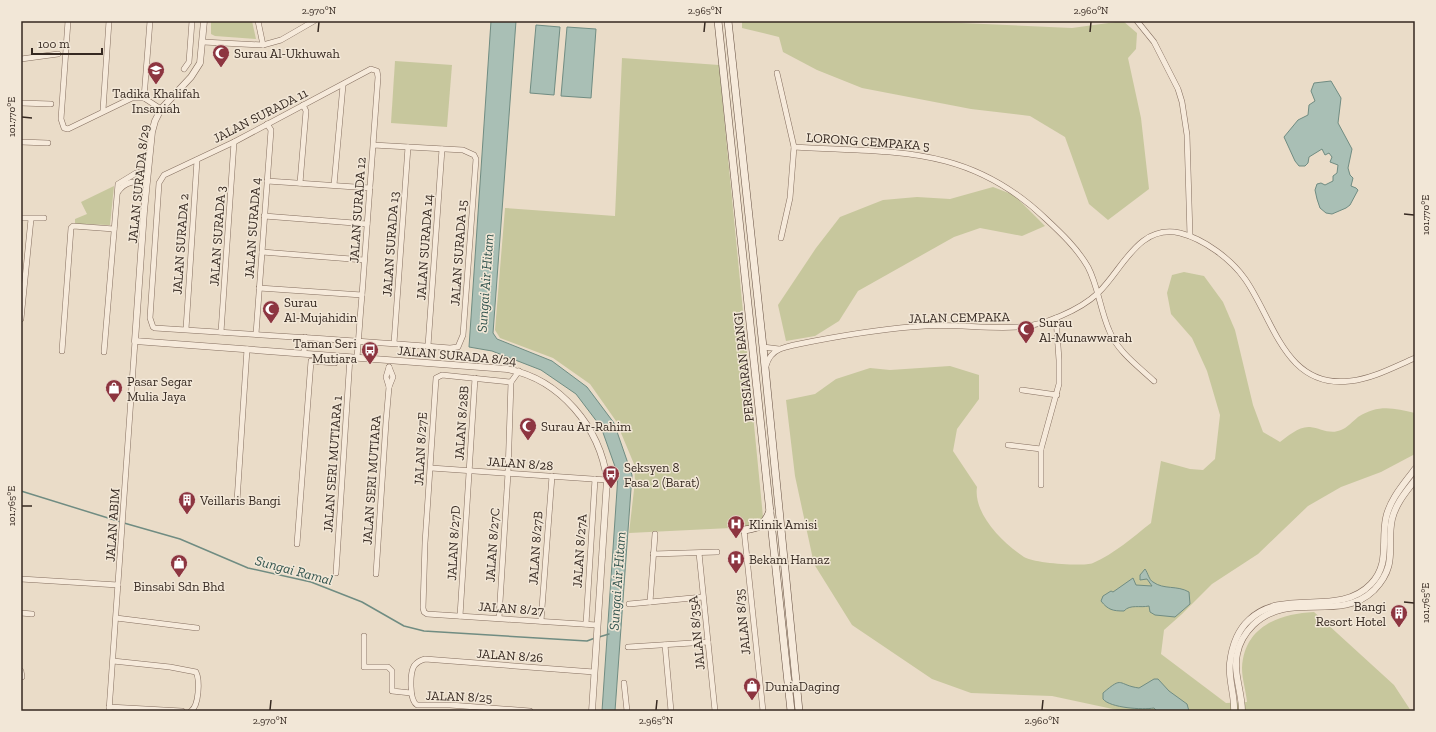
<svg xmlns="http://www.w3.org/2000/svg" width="1436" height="732" font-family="'Zilla Slab',serif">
<rect width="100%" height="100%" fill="#eadcc8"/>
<g fill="#c7c79d">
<polygon points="211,21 252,21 256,39 215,36 211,34"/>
<polygon points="742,21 916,21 1072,28 1123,21 1137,33 1136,49 1128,58 1141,118 1149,189 1108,220 1089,204 1065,137 1030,116 971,109 862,88 817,70 783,52 779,37 742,28"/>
<polygon points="622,58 719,65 763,517 758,524 751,527 629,533 635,481 634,464 616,421 590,384 553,358 500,338 495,330 505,208 615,216"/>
<polygon points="395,61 452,65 447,127 391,123"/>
<polygon points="114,186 110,225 75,224 75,219 87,214 81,202"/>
<polygon points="993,187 1014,195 1045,226 1022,236 980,228 954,237 858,291 839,321 815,336 786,341 778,305 816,248 840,217 883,200 917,197 950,199"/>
<path d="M1184 272 1204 276 1223 302 1235 330 1253 405 1263 432 1280 442C1288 436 1299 426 1310 427 1320 428 1330 435 1341 430 1347 428 1353 421 1358 417 1378 404 1394 408 1415 413V454L1381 472 1341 487 1308 506 1258 554 1212 584 1182 614 1164 630 1161 654 1226 703 1247 702C1246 691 1242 679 1242 668 1244 627 1278 614 1314 612L1394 685 1411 711H1122L1052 696 971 693 932 679 852 625 814 564 795 476 786 400 815 394 836 379 870 368 890 370 950 366 979 375V399L957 429 953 451 977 487C973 514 1003 543 1024 557 1033 563 1083 567 1093 563 1114 554 1133 537 1151 523L1161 461 1190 469 1203 470 1215 459 1220 415 1207 371 1192 338 1171 314 1167 293 1172 275Z"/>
</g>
<g fill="#a9bfb5" stroke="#708c82">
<polygon points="491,21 516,21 493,333 497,339 552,361 587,387 614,423 632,475 615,711 602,711 618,475 601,427 576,394 541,370 492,351 469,347"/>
<polygon points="536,25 560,27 554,95 530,93"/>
<polygon points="567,27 596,29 591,98 561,96"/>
<polygon points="1331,81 1341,98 1338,123 1352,149 1348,168 1350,175 1353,178 1351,186 1356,188 1358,190 1350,205 1346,208 1332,214 1326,213 1320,208 1317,199 1315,190 1317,184 1321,183 1325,185 1333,181 1333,176 1337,173 1338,165 1330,162 1332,157 1329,153 1325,155 1322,149 1309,157 1308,163 1305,166 1299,166 1295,161 1284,137 1298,120 1308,115 1309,105 1315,101 1311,91 1314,83"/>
<path d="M1145 569C1148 573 1149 580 1153 582 1164 590 1177 585 1189 592L1190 604 1175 617 1155 615 1150 612 1149 606C1140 608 1130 604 1124 611 1113 611 1108 610 1101 601L1103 596 1111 591 1113 592 1133 578 1136 585 1152 586 1147 579 1140 580V575Z"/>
<path d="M1154 679H1158L1169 691 1187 704 1189 711H1157L1154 708C1143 710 1110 708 1103 699V693C1124 675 1117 685 1139 688Z"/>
</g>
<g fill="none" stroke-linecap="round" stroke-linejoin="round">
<g stroke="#708c82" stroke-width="1.5">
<polyline points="21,491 121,522"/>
<polyline points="124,523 180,539 248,568 311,582 362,602 404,626 424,631 587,641 595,638"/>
<polyline points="599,637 609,634"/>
</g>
<g stroke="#846e5f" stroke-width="6">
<g id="minor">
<polyline points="68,21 61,119 64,128 68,129 132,98 144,98"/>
<polyline points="258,21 263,45"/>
<polyline points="1137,21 1154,42 1178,89 1182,102 1187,135 1190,236"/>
<polyline points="203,42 263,45 281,40 314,21"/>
<polyline points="21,59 58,54"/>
<polyline points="184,69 189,62 192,21"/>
<polyline points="777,73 794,147 790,198 781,238"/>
<polyline points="144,98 150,21"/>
<polyline points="144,98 161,109"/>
<polyline points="21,103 51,104"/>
<polyline points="103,110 109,21"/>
<polyline points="21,142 48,143"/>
<path d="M794 147C894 153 968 144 1046 219 1061 233 1077 248 1088 267 1098 286 1100 309 1109 330 1117 351 1138 366 1154 381"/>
<polyline points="267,181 370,188"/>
<polyline points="300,183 306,111 303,105"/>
<polyline points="334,185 343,85"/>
<path d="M118 192C125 181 135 181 147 182"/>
<polyline points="264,216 367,224"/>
<polyline points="21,218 44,218"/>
<polyline points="262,252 364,260"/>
<polyline points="259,288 362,295"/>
<polyline points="21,319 31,219"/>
<polyline points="186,329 197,160"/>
<polyline points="221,332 234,142"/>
<polyline points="256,334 271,130 267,124"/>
<polyline points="394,343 408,147"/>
<polyline points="428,346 442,149"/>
<polyline points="763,347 779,349"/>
<polyline points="62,351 71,228 73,226 114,229"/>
<polyline points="104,352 118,184 136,173 148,170"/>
<polyline points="304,353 305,337"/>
<path d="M357 357C359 337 360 316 362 295L378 77 377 71 371 69 234 142 164 175 159 183 150 318 153 327 155 328 294 337C346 340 398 344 450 348L458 347 463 335 476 159 474 155 463 150 373 145"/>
<path d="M766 366C768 358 773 352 780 349 791 345 803 343 814 341 851 334 888 328 925 326 956 324 987 329 1018 327 1043 326 1080 310 1098 293 1123 269 1138 224 1180 233 1204 239 1231 259 1245 279 1274 320 1285 389 1350 381 1372 379 1394 367 1415 358"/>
<polyline points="519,371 511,382 442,375 436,378 425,543 423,608 424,612 427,614 597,625"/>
<polyline points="389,387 386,377 389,367"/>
<polyline points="1022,390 1057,395"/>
<polyline points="1008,445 1041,449"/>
<polyline points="431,468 607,480"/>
<polyline points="1041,485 1041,449 1059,384 1059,360 1056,318"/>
<polyline points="237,501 247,349"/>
<polyline points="744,530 763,711"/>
<polyline points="297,544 311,361 335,363 336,356"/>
<polyline points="699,553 715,711"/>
<polyline points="653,554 717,552"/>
<polyline points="336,573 350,357"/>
<polyline points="376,574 386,422 389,387 393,377 389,367"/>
<polyline points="21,579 118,585"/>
<polyline points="650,602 655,534"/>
<polyline points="629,604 703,597"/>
<polyline points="21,613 32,614"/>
<polyline points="460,616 475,378"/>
<polyline points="116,618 197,628"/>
<polyline points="499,618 508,473 511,382"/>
<polyline points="541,621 552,476"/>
<polyline points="586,624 595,479"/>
<polyline points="364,636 364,667 388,667 392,671 392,691 411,693"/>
<polyline points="665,645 671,711"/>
<polyline points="628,647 708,642"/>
<path d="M113 661 170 667 196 672C200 680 199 706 191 711"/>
<polyline points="21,671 22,677"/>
<polyline points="624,683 627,711"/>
<polyline points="109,707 182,711"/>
<polyline points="109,711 135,341"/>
<path d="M530 711 450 705H417C409 700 410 673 414 666 417 662 421 660 425 659L594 672"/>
</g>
</g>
<g stroke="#846e5f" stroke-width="7">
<g id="tertiary">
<path d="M204 21 200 63 191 77 161 109 155 121 152 132 144 211 135 341 507 369C560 379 600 427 607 480L592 711"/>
<path d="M1234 711C1235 695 1228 679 1230 663 1232 646 1237 631 1249 620 1283 587 1339 618 1371 584 1390 564 1381 542 1386 518 1390 499 1404 484 1415 469"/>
<path d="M1242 711C1242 692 1233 673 1237 654 1239 643 1245 633 1253 625 1290 589 1339 624 1374 590 1399 564 1386 546 1392 519 1396 503 1406 492 1415 480"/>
</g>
</g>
<g stroke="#665042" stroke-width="8">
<g id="secondary">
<polyline points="718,21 791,711"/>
<polyline points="728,21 763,347 799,711"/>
<path d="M744 530C759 528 764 526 770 511"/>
</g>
</g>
<use href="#minor" stroke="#f6eadb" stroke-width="5"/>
<use href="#tertiary" stroke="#f6eadb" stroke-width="6"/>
<use href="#secondary" stroke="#f6eadb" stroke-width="7"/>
</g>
<path fill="none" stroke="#362921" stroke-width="1.5" d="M318 32 319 22M704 32 705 22M1090 32 1091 22M22 117 32 118M1404 214 1414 215M22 506H32M1404 602 1414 603M270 710 271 700M656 710 657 700M1042 710 1043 700"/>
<defs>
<g id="mosque-pin" transform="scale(0.9)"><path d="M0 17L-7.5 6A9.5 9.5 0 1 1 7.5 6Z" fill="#8d3540" stroke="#f2e7d7"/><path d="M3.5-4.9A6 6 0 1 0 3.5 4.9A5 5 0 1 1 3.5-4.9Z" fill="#fff"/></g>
<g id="school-pin" transform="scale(0.9)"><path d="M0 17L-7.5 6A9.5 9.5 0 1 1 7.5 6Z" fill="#8d3540" stroke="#f2e7d7"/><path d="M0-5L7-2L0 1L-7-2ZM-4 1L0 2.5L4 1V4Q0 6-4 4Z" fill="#fff"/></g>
<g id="bus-pin" transform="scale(0.9)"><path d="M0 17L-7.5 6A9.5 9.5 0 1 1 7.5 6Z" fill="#8d3540" stroke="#f2e7d7"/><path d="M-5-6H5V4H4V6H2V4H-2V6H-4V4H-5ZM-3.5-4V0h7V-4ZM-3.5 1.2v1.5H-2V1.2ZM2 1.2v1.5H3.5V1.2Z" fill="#fff"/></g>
<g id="shop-pin" transform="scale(0.9)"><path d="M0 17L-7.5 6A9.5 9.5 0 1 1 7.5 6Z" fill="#8d3540" stroke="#f2e7d7"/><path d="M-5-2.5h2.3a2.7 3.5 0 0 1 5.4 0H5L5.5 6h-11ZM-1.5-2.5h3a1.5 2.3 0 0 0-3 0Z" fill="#fff"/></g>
<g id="building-pin" transform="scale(0.9)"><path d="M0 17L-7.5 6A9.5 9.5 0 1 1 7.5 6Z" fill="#8d3540" stroke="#f2e7d7"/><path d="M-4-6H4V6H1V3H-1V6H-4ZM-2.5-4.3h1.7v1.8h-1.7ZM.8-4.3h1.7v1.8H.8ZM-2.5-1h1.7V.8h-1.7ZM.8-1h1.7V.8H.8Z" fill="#fff"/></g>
<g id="hospital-pin" transform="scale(0.9)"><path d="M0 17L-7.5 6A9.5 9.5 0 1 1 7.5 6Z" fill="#8d3540" stroke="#f2e7d7"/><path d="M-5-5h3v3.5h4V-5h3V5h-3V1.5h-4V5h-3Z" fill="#fff"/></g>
</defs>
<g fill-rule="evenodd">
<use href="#mosque-pin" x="221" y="53"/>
<use href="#school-pin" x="156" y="70"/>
<use href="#mosque-pin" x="271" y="309"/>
<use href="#mosque-pin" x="1026" y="329"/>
<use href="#bus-pin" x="370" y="350"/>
<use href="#shop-pin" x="114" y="388"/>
<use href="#mosque-pin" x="528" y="426"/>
<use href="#bus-pin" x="611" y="474"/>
<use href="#building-pin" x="187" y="500"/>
<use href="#hospital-pin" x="736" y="524"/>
<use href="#hospital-pin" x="736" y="559"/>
<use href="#shop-pin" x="179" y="563"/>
<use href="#building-pin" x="1399" y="613"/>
<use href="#shop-pin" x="752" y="686"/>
</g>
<g text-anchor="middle" stroke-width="3" stroke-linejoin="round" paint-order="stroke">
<g font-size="13" fill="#362921" stroke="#f2e7d7" text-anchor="start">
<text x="234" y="58">Surau Al-Ukhuwah</text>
<text x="156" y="98" text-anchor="middle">Tadika Khalifah<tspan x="156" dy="15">Insaniah</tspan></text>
<text x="284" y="307">Surau<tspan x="284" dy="15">Al-Mujahidin</tspan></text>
<text x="1039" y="327">Surau<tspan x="1039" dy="15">Al-Munawwarah</tspan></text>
<text x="357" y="348" text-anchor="end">Taman Seri<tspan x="357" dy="15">Mutiara</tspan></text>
<text x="127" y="386">Pasar Segar<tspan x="127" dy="15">Mulia Jaya</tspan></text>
<text x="541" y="431">Surau Ar-Rahim</text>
<text x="624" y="472">Seksyen 8<tspan x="624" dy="15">Fasa 2 (Barat)</tspan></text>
<text x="200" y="505">Veillaris Bangi</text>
<text x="749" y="529">Klinik Amisi</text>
<text x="749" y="564">Bekam Hamaz</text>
<text x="179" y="591" text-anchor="middle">Binsabi Sdn Bhd</text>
<text x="1386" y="611" text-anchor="end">Bangi<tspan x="1386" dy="15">Resort Hotel</tspan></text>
<text x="765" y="691">DuniaDaging</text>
</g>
<g font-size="13" fill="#362921" stroke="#f2e7d7">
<text transform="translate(260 115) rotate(-27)" y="5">JALAN SURADA 11</text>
<text transform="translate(868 141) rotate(4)" y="5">LORONG CEMPAKA 5</text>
<text transform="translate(138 184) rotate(-84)" y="5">JALAN SURADA 8/29</text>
<text transform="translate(357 210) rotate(-86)" y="5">JALAN SURADA 12</text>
<text transform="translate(252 228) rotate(-86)" y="5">JALAN SURADA 4</text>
<text transform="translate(217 236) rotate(-86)" y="5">JALAN SURADA 3</text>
<text transform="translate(180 244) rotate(-86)" y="5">JALAN SURADA 2</text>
<text transform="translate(390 244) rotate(-86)" y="5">JALAN SURADA 13</text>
<text transform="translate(424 247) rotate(-86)" y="5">JALAN SURADA 14</text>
<text transform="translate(458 253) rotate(-86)" y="5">JALAN SURADA 15</text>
<text transform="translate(959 317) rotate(-1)" y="5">JALAN CEMPAKA</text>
<text transform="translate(457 355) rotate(5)" y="5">JALAN SURADA 8/24</text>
<text transform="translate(743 367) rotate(-96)" y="5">PERSIARAN BANGI</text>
<text transform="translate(461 423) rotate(-86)" y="5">JALAN 8/28B</text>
<text transform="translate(420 449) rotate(-87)" y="5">JALAN 8/27E</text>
<text transform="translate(520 463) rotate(4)" y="5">JALAN 8/28</text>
<text transform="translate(332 464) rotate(-86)" y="5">JALAN SERI MUTIARA 1</text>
<text transform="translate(371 480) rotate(-86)" y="5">JALAN SERI MUTIARA</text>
<text transform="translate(112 525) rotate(-86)" y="5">JALAN ABIM</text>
<text transform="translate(453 543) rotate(-87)" y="5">JALAN 8/27D</text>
<text transform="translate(492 545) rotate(-86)" y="5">JALAN 8/27C</text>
<text transform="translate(535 548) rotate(-86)" y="5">JALAN 8/27B</text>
<text transform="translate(579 551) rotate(-86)" y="5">JALAN 8/27A</text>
<text transform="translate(511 608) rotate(4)" y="5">JALAN 8/27</text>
<text transform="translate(742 622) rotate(-96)" y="5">JALAN 8/35</text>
<text transform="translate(696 633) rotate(-96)" y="5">JALAN 8/35A</text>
<text transform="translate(510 655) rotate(4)" y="5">JALAN 8/26</text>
<text transform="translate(459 696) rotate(2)" y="5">JALAN 8/25</text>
</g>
<g font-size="14" font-style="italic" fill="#32544e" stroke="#f2e7d7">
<text transform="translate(485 283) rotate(-86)" y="5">Sungai Air Hitam</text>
<text transform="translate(294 570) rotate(15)" y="5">Sungai Ramal</text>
<text transform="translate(617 581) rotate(-86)" y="5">Sungai Air Hitam</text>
</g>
</g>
<rect width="1436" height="732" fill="none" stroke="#f2e7d7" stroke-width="44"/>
<path d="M32 48v6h70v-6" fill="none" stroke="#362921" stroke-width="2"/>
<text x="38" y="48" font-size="12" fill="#362921" stroke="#f2e7d7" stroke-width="3" paint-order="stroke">100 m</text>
<rect x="22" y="22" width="1392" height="688" fill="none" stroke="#362921" stroke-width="1.5"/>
<g font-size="10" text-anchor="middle" fill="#362921">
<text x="319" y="14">2.970°N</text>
<text x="705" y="14">2.965°N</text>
<text x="1091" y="14">2.960°N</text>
<text transform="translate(11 117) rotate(-90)" y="4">101.770°E</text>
<text transform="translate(1425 215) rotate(-90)" y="4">101.770°E</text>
<text transform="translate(11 506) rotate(-90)" y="4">101.765°E</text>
<text transform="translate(1425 603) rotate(-90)" y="4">101.765°E</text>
<text x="270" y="724">2.970°N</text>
<text x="656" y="724">2.965°N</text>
<text x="1042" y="724">2.960°N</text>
</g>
</svg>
